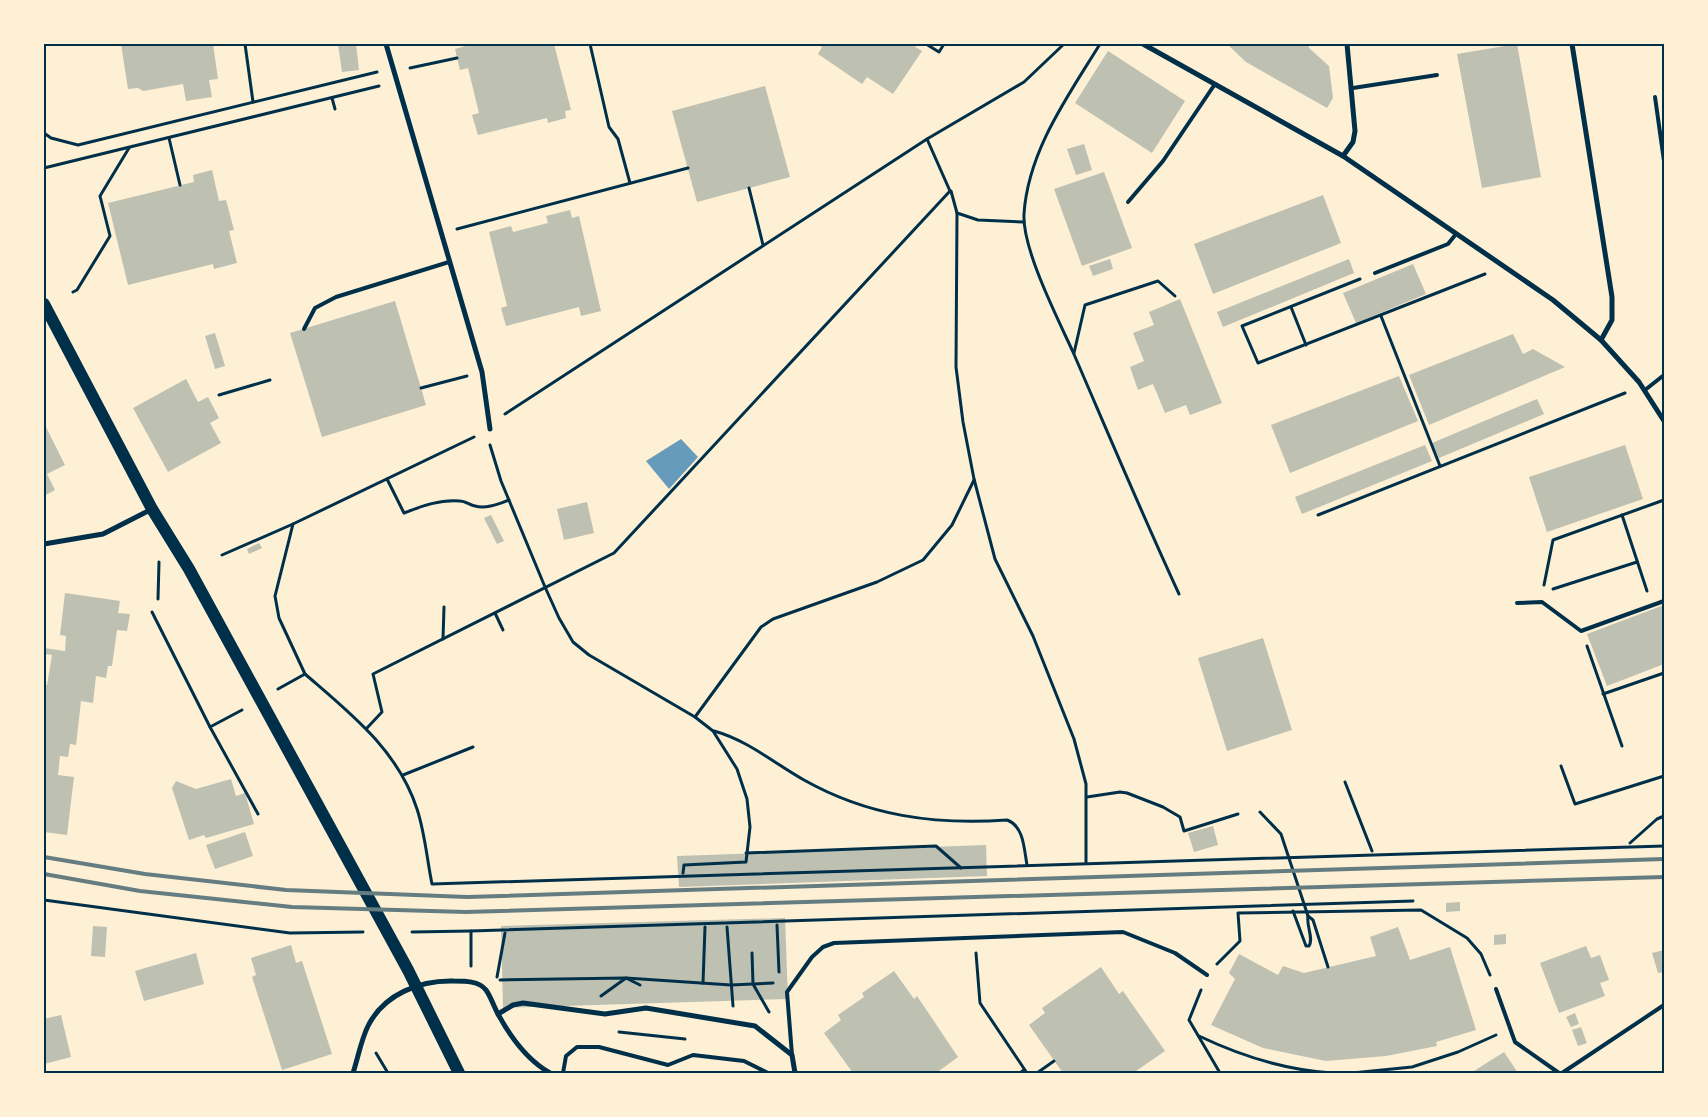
<svg xmlns="http://www.w3.org/2000/svg" width="1708" height="1117" font-family="Lato,sans-serif">
<rect width="100%" height="100%" fill="#fdf0d5"/>
<polygon fill="#669bbc" points="681,439 698,457 669,489 646,461"/>
<g fill="#bec0b2">
<polygon points="121,44 213,44 218,79 209,80 212,97 186,101 183,84 143,91 138,88 128,89"/>
<polygon points="338,44 356,44 359,70 342,72"/>
<polygon points="473,44 554,44 571,110 565,111 566,118 548,123 547,118 478,135 472,115 479,113 468,68 460,70 455,49"/>
<polygon points="817,44 911,44 922,51 893,94 867,77 862,84 818,54 822,47"/>
<polygon points="1227,44 1309,44 1309,48 1329,66 1333,98 1327,108 1246,62"/>
<polygon points="1517,44 1541,177 1482,188 1457,54"/>
<polygon points="1108,51 1185,101 1152,153 1075,103"/>
<polygon points="765,86 790,177 697,202 672,111"/>
<polygon points="1084,144 1092,170 1076,175 1067,149"/>
<polygon points="212,170 219,201 226,200 234,230 229,231 237,263 214,269 213,264 128,285 108,203 194,182 193,175"/>
<polygon points="1104,172 1132,248 1082,266 1054,189"/>
<polygon points="1323,195 1341,243 1213,294 1194,244"/>
<polygon points="570,210 572,218 579,216 601,311 581,316 579,307 506,326 501,308 507,306 489,232 511,226 513,232 548,223 546,216"/>
<polygon points="1110,259 1113,269 1093,276 1089,266"/>
<polygon points="1349,259 1354,273 1223,327 1217,312"/>
<polygon points="1413,264 1426,294 1356,323 1343,293"/>
<polygon points="1180,299 1222,403 1190,415 1186,405 1165,413 1153,384 1138,390 1130,367 1144,361 1133,333 1154,325 1149,312"/>
<polygon points="395,301 426,405 322,437 290,333"/>
<polygon points="215,333 225,366 215,369 205,336"/>
<polygon points="1513,334 1523,354 1533,349 1565,367 1429,425 1409,375"/>
<polygon points="1399,376 1418,421 1290,473 1271,425"/>
<polygon points="186,379 198,402 208,397 219,418 210,423 221,443 168,472 133,408"/>
<polygon points="1537,399 1544,414 1439,458 1432,443"/>
<polygon points="44,423 65,465 47,474 55,490 44,496"/>
<polygon points="1425,445 1432,461 1302,514 1295,497"/>
<polygon points="1625,445 1643,499 1547,532 1529,477"/>
<polygon points="587,502 594,533 564,540 557,509"/>
<polygon points="491,515 504,541 497,544 484,518"/>
<polygon points="259,543 262,548 249,554 247,549"/>
<polygon points="65,593 120,601 118,613 130,614 127,631 117,630 112,666 108,666 106,678 96,676 93,703 81,701 76,745 70,744 68,757 60,756 58,775 74,777 67,835 44,832 44,685 47,685 52,655 44,654 44,648 65,651 66,636 60,635"/>
<polygon points="1664,605 1664,664 1607,686 1587,634"/>
<polygon points="1263,638 1292,730 1227,751 1198,658"/>
<polygon points="231,779 236,796 245,793 254,824 206,838 204,835 189,840 172,788 176,781 196,789"/>
<polygon points="1213,826 1218,845 1194,852 1188,833"/>
<polygon points="245,832 253,856 215,869 206,845"/>
<polygon points="986,845 987,876 679,887 677,856"/>
<polygon points="1460,902 1460,911 1446,912 1446,903"/>
<polygon points="785,918 788,999 503,1008 501,926"/>
<polygon points="93,926 107,927 105,957 91,956"/>
<polygon points="1398,927 1410,960 1450,947 1476,1030 1436,1042 1437,1046 1386,1056 1326,1061 1263,1048 1211,1025 1235,979 1229,973 1239,954 1278,975 1283,966 1304,973 1376,956 1370,937"/>
<polygon points="1506,934 1506,944 1494,945 1494,935"/>
<polygon points="291,945 296,963 302,961 332,1054 282,1070 252,977 256,975 251,958"/>
<polygon points="1586,946 1591,958 1600,955 1609,980 1600,983 1605,996 1559,1013 1540,963"/>
<polygon points="1664,950 1664,972 1658,973 1652,953"/>
<polygon points="196,953 204,984 144,1001 135,971"/>
<polygon points="1101,967 1119,994 1123,991 1165,1051 1133,1073 1063,1073 1029,1025 1045,1013 1042,1008"/>
<polygon points="894,971 914,999 917,996 958,1057 936,1073 853,1073 824,1033 841,1020 838,1015 864,997 862,993"/>
<polygon points="1575,1013 1579,1024 1571,1027 1566,1017"/>
<polygon points="61,1015 71,1057 44,1064 44,1019"/>
<polygon points="1581,1027 1587,1043 1578,1046 1572,1030"/>
<polygon points="1504,1052 1518,1073 1471,1073 1485,1064"/>
</g>
<g fill="none" stroke-linecap="round" stroke-linejoin="round">
<g stroke="#003049" stroke-width="3">
<polyline points="245,44 253,102"/>
<polyline points="590,44 609,127 618,139 630,183"/>
<polyline points="926,44 939,52 944,44"/>
<polyline points="981,44 982,44"/>
<path d="M1100 44C1068 96 1028 151 1024 214 1022 249 1058 319 1073 352 1108 433 1142 514 1179 594"/>
<polyline points="410,68 457,58"/>
<polyline points="332,98 335,109"/>
<polyline points="44,133 51,138 78,145 377,72"/>
<polyline points="169,138 180,185"/>
<polyline points="44,168 379,86"/>
<polyline points="749,188 763,245"/>
<polyline points="951,191 957,213 956,367 963,422 974,479 995,559 1033,636 1074,739 1086,784 1086,863"/>
<polyline points="957,213 978,220 1024,222"/>
<polyline points="457,229 688,168"/>
<polyline points="1360,279 1242,326 1258,363 1485,274"/>
<polyline points="73,292 77,290 110,236 100,196 129,148"/>
<polyline points="1291,307 1306,345"/>
<polyline points="1381,316 1440,466"/>
<polyline points="1074,353 1085,305 1158,281 1175,296"/>
<polyline points="421,388 467,376"/>
<polyline points="219,395 270,380"/>
<polyline points="505,414 927,139 1024,82 1064,44"/>
<polyline points="490,445 501,481 545,587 559,618 573,642 589,655 695,717 713,731 737,769 747,799 750,827 746,862 684,865 683,873"/>
<path d="M387 479 404 513C422 506 441 499 460 501 465 501 470 505 475 506 487 509 498 504 509 500"/>
<polyline points="1318,515 1625,393"/>
<polyline points="1622,515 1647,591"/>
<polyline points="222,555 293,524"/>
<polyline points="1544,585 1553,540 1664,500"/>
<polyline points="1553,589 1637,562"/>
<polyline points="158,599 159,562"/>
<polyline points="152,612 210,727 258,814"/>
<polyline points="495,613 503,630"/>
<polyline points="443,639 444,607"/>
<polyline points="1587,646 1622,746"/>
<path d="M305 674C350 713 398 750 417 809 425 833 427 860 432 884L1664 846"/>
<polyline points="278,689 305,674 279,618 275,596 293,524 474,437"/>
<polyline points="1603,694 1664,673"/>
<polyline points="695,717 761,627 773,619 877,582 923,560 952,525 974,480"/>
<polyline points="210,727 242,710"/>
<polyline points="367,728 382,712 373,674 614,553 950,191 927,139"/>
<path d="M714 731C747 740 774 763 804 780 868 816 934 825 1007 820 1024 826 1024 849 1027 865"/>
<polyline points="1561,766 1575,804 1664,776"/>
<polyline points="403,775 473,747"/>
<polyline points="1345,782 1372,851"/>
<polyline points="1087,797 1120,792 1127,793 1163,807 1180,817 1184,831 1238,814"/>
<path d="M1260 812 1281 834 1308 916C1306 926 1314 938 1309 946H1306L1293 911"/>
<polyline points="1630,843 1657,819 1664,816"/>
<polyline points="746,853 936,846 961,868"/>
<polyline points="44,900 290,933 363,932"/>
<polyline points="1308,916 1313,920 1328,967"/>
<polyline points="777,925 779,972"/>
<polyline points="727,927 733,1006"/>
<polyline points="412,932 471,931"/>
<polyline points="752,953 753,984 769,1012"/>
<polyline points="976,953 980,1003 1027,1073"/>
<polyline points="1217,964 1240,941 1238,913 1421,910 1467,938 1481,954 1490,975"/>
<polyline points="471,966 471,931 1413,901"/>
<polyline points="497,977 505,933"/>
<polyline points="500,980 626,978 731,985 773,983"/>
<polyline points="703,983 705,927"/>
<polyline points="1201,990 1189,1020 1220,1073"/>
<polyline points="601,996 626,978 640,985"/>
<polyline points="619,1032 685,1039"/>
<path d="M1199 1036C1241 1056 1284 1070 1332 1073"/>
<polyline points="376,1053 388,1073"/>
<polyline points="1020,1073 1024,1070"/>
<polyline points="1037,1073 1054,1061"/>
<polyline points="1352,1073 1412,1067 1458,1052 1496,1035"/>
</g>
<g stroke="#003049" stroke-width="4">
<polyline points="1353,88 1437,75"/>
<polyline points="1655,97 1664,161"/>
<polyline points="1128,202 1163,161 1215,84"/>
<polyline points="1375,273 1448,244 1456,234"/>
<polyline points="304,329 315,308 336,297 449,262"/>
<polyline points="1645,390 1664,375"/>
<polyline points="1517,603 1542,602 1581,631 1664,601"/>
<polyline points="1496,989 1515,1042 1559,1073"/>
<polyline points="792,1055 787,992 812,957 823,947 834,943 1123,932 1175,953 1207,975"/>
<polyline points="563,1073 566,1056 577,1047 599,1047 668,1065 693,1055 744,1061 768,1073"/>
<polyline points="1562,1073 1664,1005"/>
</g>
<g stroke="#003049" stroke-width="5">
<polyline points="386,44 482,372 490,429"/>
<polyline points="1143,44 1343,156 1553,300 1601,340 1639,382 1664,421"/>
<polyline points="1572,44 1612,297 1612,320 1601,340"/>
<polyline points="1343,156 1353,142 1355,131 1347,44"/>
<polyline points="44,544 103,534 152,509"/>
<polyline points="498,1014 513,1005 523,1003 605,1014 646,1008 755,1026 792,1055 795,1073"/>
<path d="M353 1073C358 1058 361 1040 368 1026 384 994 420 980 454 981 465 981 479 981 486 990 491 997 494 1007 498 1014 511 1038 527 1060 550 1073"/>
</g>
<polyline stroke="#003049" stroke-width="12" points="44,304 152,509 189,569 408,970 459,1073"/>
<g stroke="#657d81" stroke-width="4">
<polyline points="44,857 145,874 286,890 467,897 1664,859"/>
<polyline points="44,874 140,891 292,907 466,912 1664,877"/>
</g>
</g>
<rect width="1708" height="1117" fill="none" stroke="#fdf0d5" stroke-width="90"/>
<rect x="45" y="45" width="1618" height="1027" fill="none" stroke="#003049" stroke-width="2"/>
</svg>
